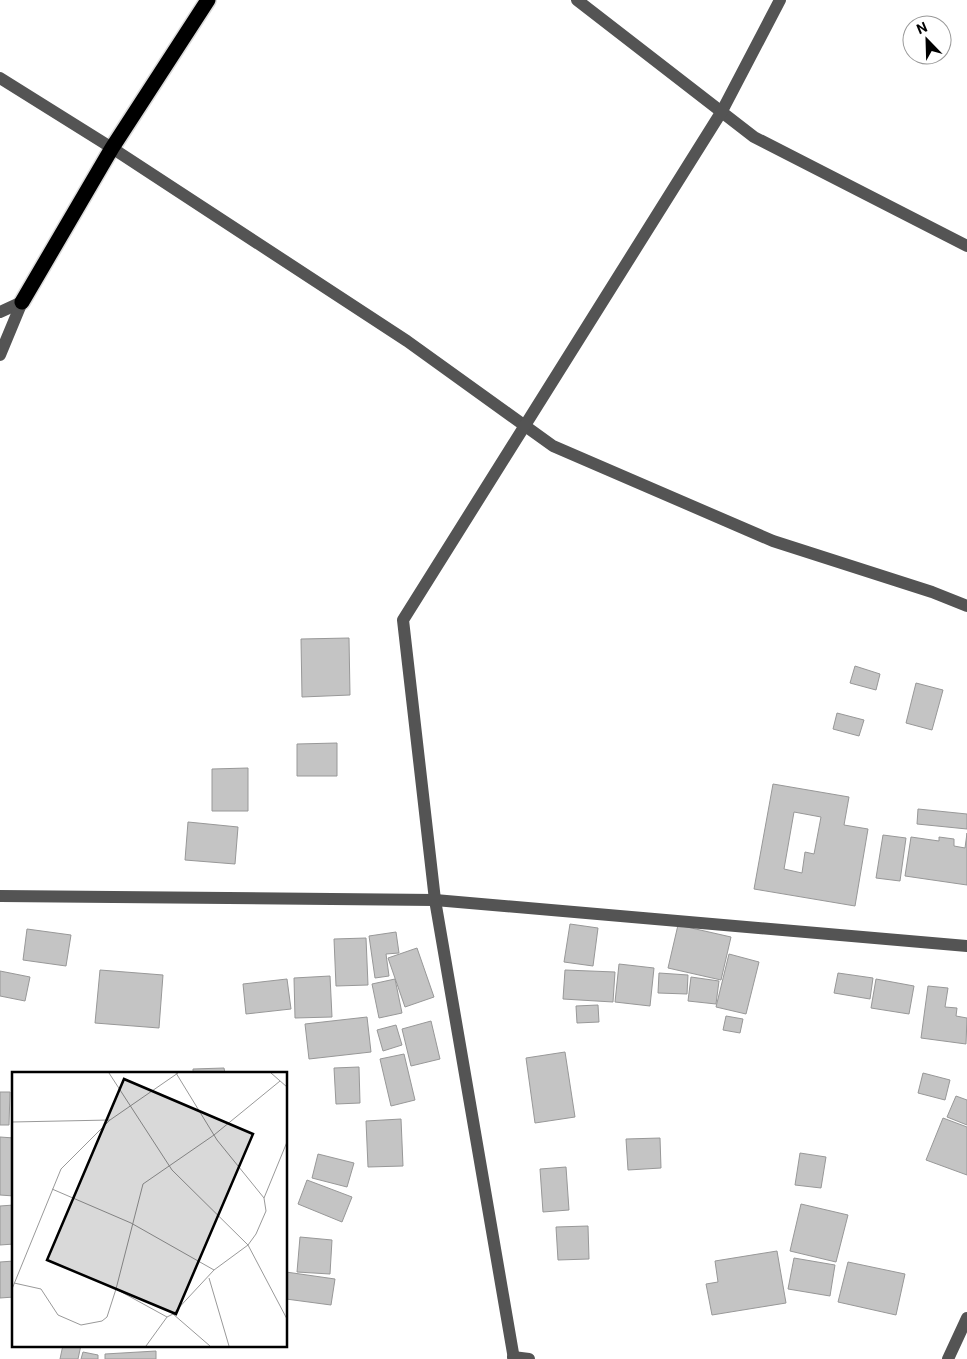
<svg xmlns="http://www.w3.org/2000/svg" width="967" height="1359" font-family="Roboto,sans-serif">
<rect width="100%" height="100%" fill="#fff"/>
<g fill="#c4c4c4" stroke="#989898" fill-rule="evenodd">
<polygon points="349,638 350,695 302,697 301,639"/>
<polygon points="855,666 880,674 876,690 850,683"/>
<polygon points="916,683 943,690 932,730 906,723"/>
<polygon points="837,713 864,720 859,736 833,729"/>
<polygon points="337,743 337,776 297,776 297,744"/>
<polygon points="248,768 248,811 212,811 212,769"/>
<path d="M773 784 849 797 844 825 868 829 855 906 754 889ZM794 812 821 817 814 854 805 852 802 873 784 869Z"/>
<polygon points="918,809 967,814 967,829 917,824"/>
<polygon points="188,822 238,827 235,864 185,860"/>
<polygon points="967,833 967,885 905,876 911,837 939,841 939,837 954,839 954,846 965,848"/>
<polygon points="883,835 906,838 900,881 876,878"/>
<polygon points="570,924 598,928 593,966 564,962"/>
<polygon points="678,925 731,937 721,980 668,968"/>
<polygon points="27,929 71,935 66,966 23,960"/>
<polygon points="396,932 399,953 386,954 389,976 375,978 369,936"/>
<polygon points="366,938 368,985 336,986 334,939"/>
<polygon points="417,948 434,997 405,1007 388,958"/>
<polygon points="729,954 759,962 746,1014 716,1007"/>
<polygon points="619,964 654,968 650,1006 615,1002"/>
<polygon points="100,970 163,975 159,1028 95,1023"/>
<polygon points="565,970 615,972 613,1002 563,999"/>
<polygon points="0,971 30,977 25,1001 0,996"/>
<polygon points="659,973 688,975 687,994 658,993"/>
<polygon points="838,973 873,978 870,999 834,993"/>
<polygon points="330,976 332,1017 295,1018 294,978"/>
<polygon points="691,977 719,981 716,1004 688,1001"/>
<polygon points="287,979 291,1009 246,1014 243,984"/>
<polygon points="395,979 402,1013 379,1018 372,984"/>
<polygon points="876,979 914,986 909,1014 871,1008"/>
<polygon points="928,986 948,988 945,1007 957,1008 956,1016 967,1018 966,1044 921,1038"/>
<polygon points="598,1005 599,1022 577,1023 576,1006"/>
<polygon points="726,1016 743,1019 740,1033 723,1030"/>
<polygon points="367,1017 371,1052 309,1059 305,1024"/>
<polygon points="431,1021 440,1059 411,1066 402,1029"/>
<polygon points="396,1025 402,1045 383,1051 377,1030"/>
<polygon points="565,1052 575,1117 535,1123 526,1058"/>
<polygon points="404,1054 415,1100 391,1106 380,1059"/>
<polygon points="359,1067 360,1103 336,1104 334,1068"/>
<polygon points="224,1068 225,1073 193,1073 193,1069"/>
<polygon points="923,1073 950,1080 945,1100 918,1093"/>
<polygon points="0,1092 10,1092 9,1125 0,1125"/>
<polygon points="956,1096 967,1100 967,1125 947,1117"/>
<polygon points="943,1118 967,1127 967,1175 926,1160"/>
<polygon points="401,1119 403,1166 368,1167 366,1121"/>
<polygon points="0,1137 14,1138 14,1196 0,1195"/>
<polygon points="660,1138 661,1168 628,1170 626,1139"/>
<polygon points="800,1153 826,1157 821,1188 795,1185"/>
<polygon points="318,1154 354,1163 347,1187 312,1178"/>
<polygon points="566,1167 569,1210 543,1212 540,1169"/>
<polygon points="307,1180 352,1197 342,1222 298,1204"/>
<polygon points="801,1204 848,1215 836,1262 790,1251"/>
<polygon points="14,1205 14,1244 0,1245 0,1206"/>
<polygon points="588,1226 589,1259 558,1260 556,1227"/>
<polygon points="300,1237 332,1240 330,1274 297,1272"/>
<polygon points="777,1251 786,1303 712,1315 706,1284 718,1282 715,1261"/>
<polygon points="794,1258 835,1265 830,1296 788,1289"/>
<polygon points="14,1261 14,1297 0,1298 0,1262"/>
<polygon points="848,1262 905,1274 896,1315 838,1302"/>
<polygon points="286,1272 335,1279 331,1305 286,1299"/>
<polygon points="63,1345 81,1345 78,1359 60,1359"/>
<polygon points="156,1351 156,1359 105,1359 105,1354"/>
<polygon points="83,1352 98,1355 98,1359 81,1359"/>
</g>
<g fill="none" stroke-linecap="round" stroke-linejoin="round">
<g stroke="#dbdbdb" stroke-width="18">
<polyline id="highway" points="22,302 112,148 208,0"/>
</g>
<g stroke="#545454" stroke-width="12">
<polyline points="577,0 754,137 967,246"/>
<polyline points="0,78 112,148 407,341 553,446 773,541 932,592 967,606"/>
<polyline points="0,312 22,302"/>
<polyline points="0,355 22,302"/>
<polyline points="0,896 435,900 967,946"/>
<polyline points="513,1357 529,1359"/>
<polyline points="514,1359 435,900 403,620 722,111 780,0"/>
<polyline points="948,1359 967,1318"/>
</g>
<use href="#highway" stroke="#000" stroke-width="15"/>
</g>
<g transform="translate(12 1072)">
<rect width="275" height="275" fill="#fff"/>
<path fill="none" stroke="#999" stroke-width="1" d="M97 1 160 98 236 173 275 247M164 1 205 68 252 126M259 1 275 15M98 48 166 1M0 50 98 48M40 117 119 151 202 198M197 206 217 274M2 211 29 217 46 243 69 253 90 249 95 245 104 217 131 112 202 63 268 9M0 217 49 97 98 48M104 217 155 245 161 242 202 198 236 173 244 162 254 139 252 126 275 70M161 242 198 274M134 274 155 245"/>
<path fill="#000" fill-opacity="0.15" stroke="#000" stroke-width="2.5" d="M112 7 241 62 164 242 35 188Z"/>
<rect width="275" height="275" fill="none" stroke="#000" stroke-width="2.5"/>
</g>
<g transform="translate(927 40) rotate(337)"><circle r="24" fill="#ffffff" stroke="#999999"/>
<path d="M0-4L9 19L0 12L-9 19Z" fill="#000000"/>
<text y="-8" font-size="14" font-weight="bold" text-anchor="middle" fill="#000000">N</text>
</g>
</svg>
